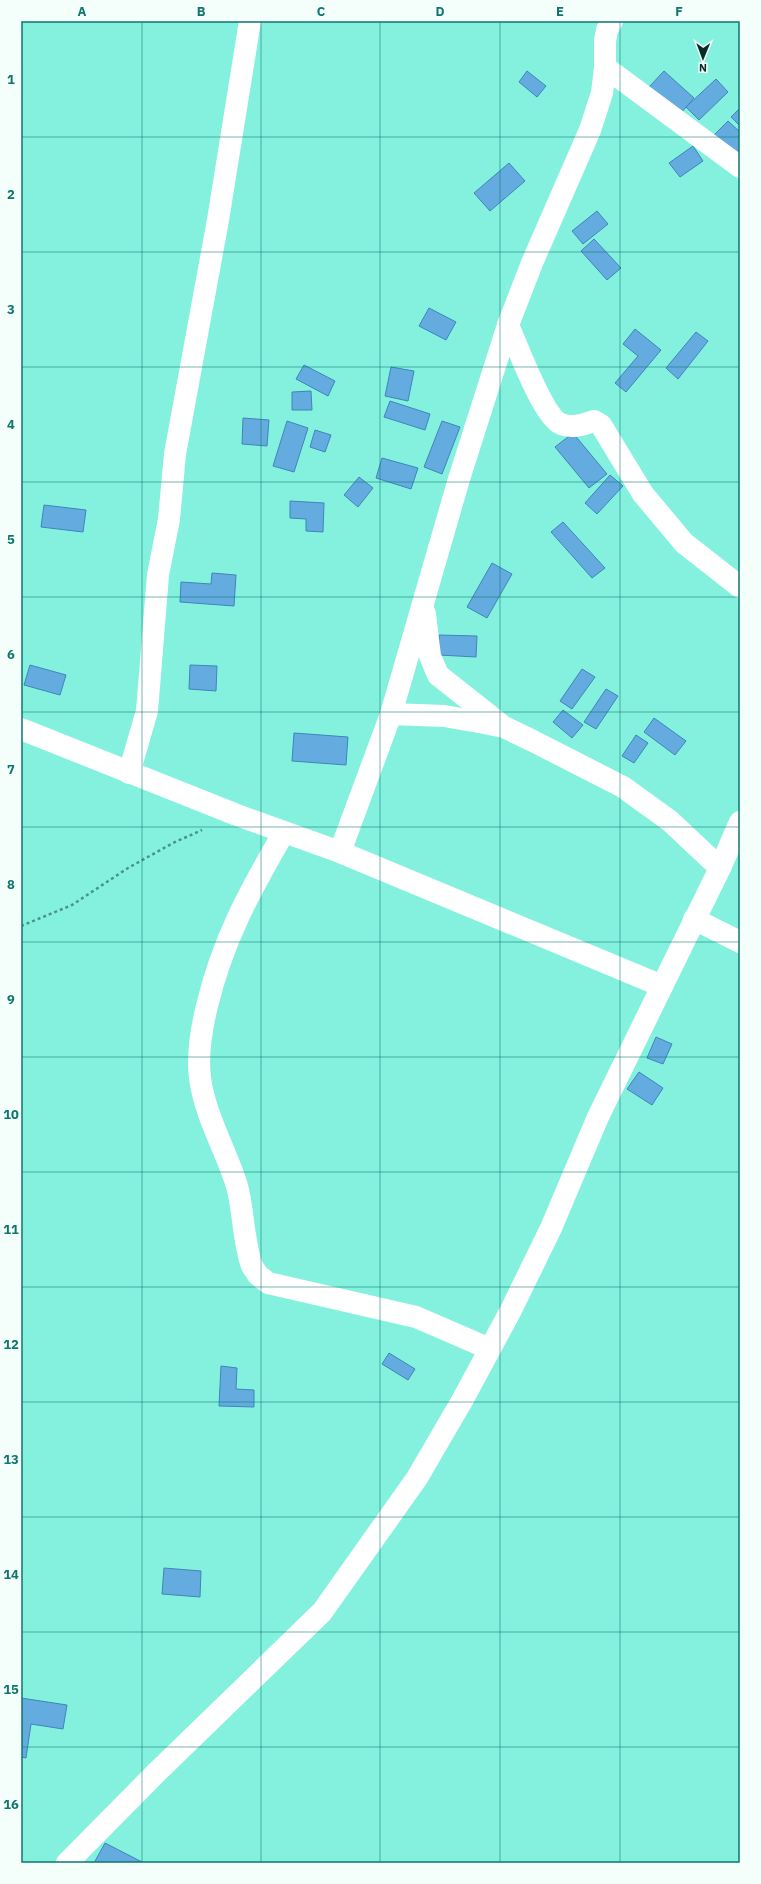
<svg xmlns="http://www.w3.org/2000/svg" width="761" height="1884" font-family="'IBM Plex Sans',sans-serif">
<rect width="100%" height="100%" fill="#84f1de"/>
<g fill="#64ace0" stroke="#3d86b8">
<polygon points="527,71 546,86 537,97 519,82"/>
<polygon points="664,71 694,98 680,114 649,87"/>
<polygon points="716,79 728,92 699,120 686,107"/>
<polygon points="740,108 740,126 731,117"/>
<polygon points="728,121 740,132 740,159 714,135"/>
<polygon points="693,146 703,161 680,177 669,163"/>
<polygon points="509,163 525,181 490,211 474,193"/>
<polygon points="597,211 608,224 583,244 572,231"/>
<polygon points="594,239 621,268 607,280 581,251"/>
<polygon points="429,308 456,322 446,340 419,326"/>
<polygon points="635,329 661,350 626,392 615,383 638,356 623,344"/>
<polygon points="696,332 708,341 678,379 666,368"/>
<polygon points="304,365 335,381 328,396 296,379"/>
<polygon points="391,367 414,371 408,401 385,396"/>
<polygon points="311,391 312,410 292,410 292,392"/>
<polygon points="390,401 430,414 425,430 384,417"/>
<polygon points="243,418 269,420 267,446 242,444"/>
<polygon points="287,421 308,428 294,472 273,466"/>
<polygon points="442,421 460,427 442,474 424,467"/>
<polygon points="315,430 331,435 325,452 310,447"/>
<polygon points="573,433 607,474 589,488 555,447"/>
<polygon points="382,458 418,468 411,489 376,478"/>
<polygon points="610,475 623,486 597,514 585,503"/>
<polygon points="359,477 373,488 358,507 344,495"/>
<polygon points="290,501 324,503 323,532 306,531 306,519 290,518"/>
<polygon points="44,505 86,510 83,532 41,527"/>
<polygon points="563,522 605,568 592,578 551,532"/>
<polygon points="492,563 512,574 487,618 467,607"/>
<polygon points="212,573 236,575 234,606 180,602 181,582 211,584"/>
<polygon points="439,635 477,636 476,657 439,655"/>
<polygon points="30,665 66,675 60,695 24,685"/>
<polygon points="190,665 217,666 216,691 189,689"/>
<polygon points="582,669 595,677 572,709 560,701"/>
<polygon points="606,689 618,696 596,729 584,722"/>
<polygon points="563,710 583,725 572,738 553,722"/>
<polygon points="654,718 686,741 675,755 644,732"/>
<polygon points="294,733 348,737 346,765 292,761"/>
<polygon points="636,735 648,743 634,763 622,756"/>
<polygon points="656,1037 672,1044 663,1064 647,1058"/>
<polygon points="639,1072 663,1088 652,1105 627,1089"/>
<polygon points="389,1353 415,1369 408,1380 382,1364"/>
<polygon points="221,1366 237,1368 236,1389 254,1390 254,1407 219,1406"/>
<polygon points="164,1568 201,1571 200,1597 162,1594"/>
<polygon points="21,1698 67,1705 63,1729 31,1724 26,1758 21,1757"/>
<polygon points="105,1843 144,1863 94,1863"/>
</g>
<g fill="none" stroke-linecap="round" stroke-linejoin="round">
<polyline stroke="#499487" stroke-width="2.5" stroke-dasharray="3 3" stroke-linecap="butt" points="21,926 72,905 128,868 173,843 202,830"/>
<g stroke="#fff" stroke-width="22">
<polyline points="605,67 740,167"/>
<path d="M508 325C517 345 543 417 561 424 572 429 584 424 594 421L601 425 643 494 684 543 740 587"/>
<polyline points="425,614 430,656 438,675 500,724"/>
<polyline points="391,714 444,716 479,722 504,727 533,741 623,787 670,821 720,868"/>
<polyline points="21,729 237,815 340,852 662,986"/>
<polyline points="129,773 147,711 158,575 169,519 175,454 218,220 250,21"/>
<path d="M284 832C250 891 223 939 207 1006 201 1030 197 1053 200 1078 205 1116 226 1150 237 1186 244 1212 243 1241 252 1266L258 1275 268 1283 416 1317 490 1349"/>
<polyline points="340,852 391,714 459,479 508,325 532,263 590,130 602,93 605,67 605,41 607,30 612,21"/>
<polyline points="694,919 740,942"/>
<polyline points="67,1863 157,1772 322,1612 417,1478 463,1399 511,1310 551,1228 598,1117 720,868 740,822"/>
</g>
</g>
<path fill="none" stroke="#0f766e" stroke-width="1" stroke-opacity="0.55" d="M142 21V1863M261 21V1863M380 21V1863M500 21V1863M620 21V1863M21 137H740M21 252H740M21 367H740M21 482H740M21 597H740M21 712H740M21 827H740M21 942H740M21 1057H740M21 1172H740M21 1287H740M21 1402H740M21 1517H740M21 1632H740M21 1747H740"/>
<rect width="761" height="1884" fill="none" stroke="#f4fefb" stroke-width="44"/>
<g transform="translate(703 58) rotate(181)" stroke="#f4fefb" stroke-width="3" paint-order="stroke">
<path d="M0-3L7 15L0 10L-7 15Z" fill="#082d27"/>
<text y="-6" font-size="11" font-weight="bold" text-anchor="middle" fill="#082d27">N</text>
</g>
<rect x="22" y="22" width="717" height="1840" fill="none" stroke="#0f766e" stroke-width="1.5"/>
<g font-size="13" text-anchor="middle" font-weight="bold" fill="#0f766e">
<text x="82" y="16">A</text>
<text x="201" y="16">B</text>
<text x="321" y="16">C</text>
<text x="440" y="16">D</text>
<text x="560" y="16">E</text>
<text x="679" y="16">F</text>
<text x="11" y="84">1</text>
<text x="11" y="199">2</text>
<text x="11" y="314">3</text>
<text x="11" y="429">4</text>
<text x="11" y="544">5</text>
<text x="11" y="659">6</text>
<text x="11" y="774">7</text>
<text x="11" y="889">8</text>
<text x="11" y="1004">9</text>
<text x="11" y="1119">10</text>
<text x="11" y="1234">11</text>
<text x="11" y="1349">12</text>
<text x="11" y="1464">13</text>
<text x="11" y="1579">14</text>
<text x="11" y="1694">15</text>
<text x="11" y="1809">16</text>
</g>
</svg>
